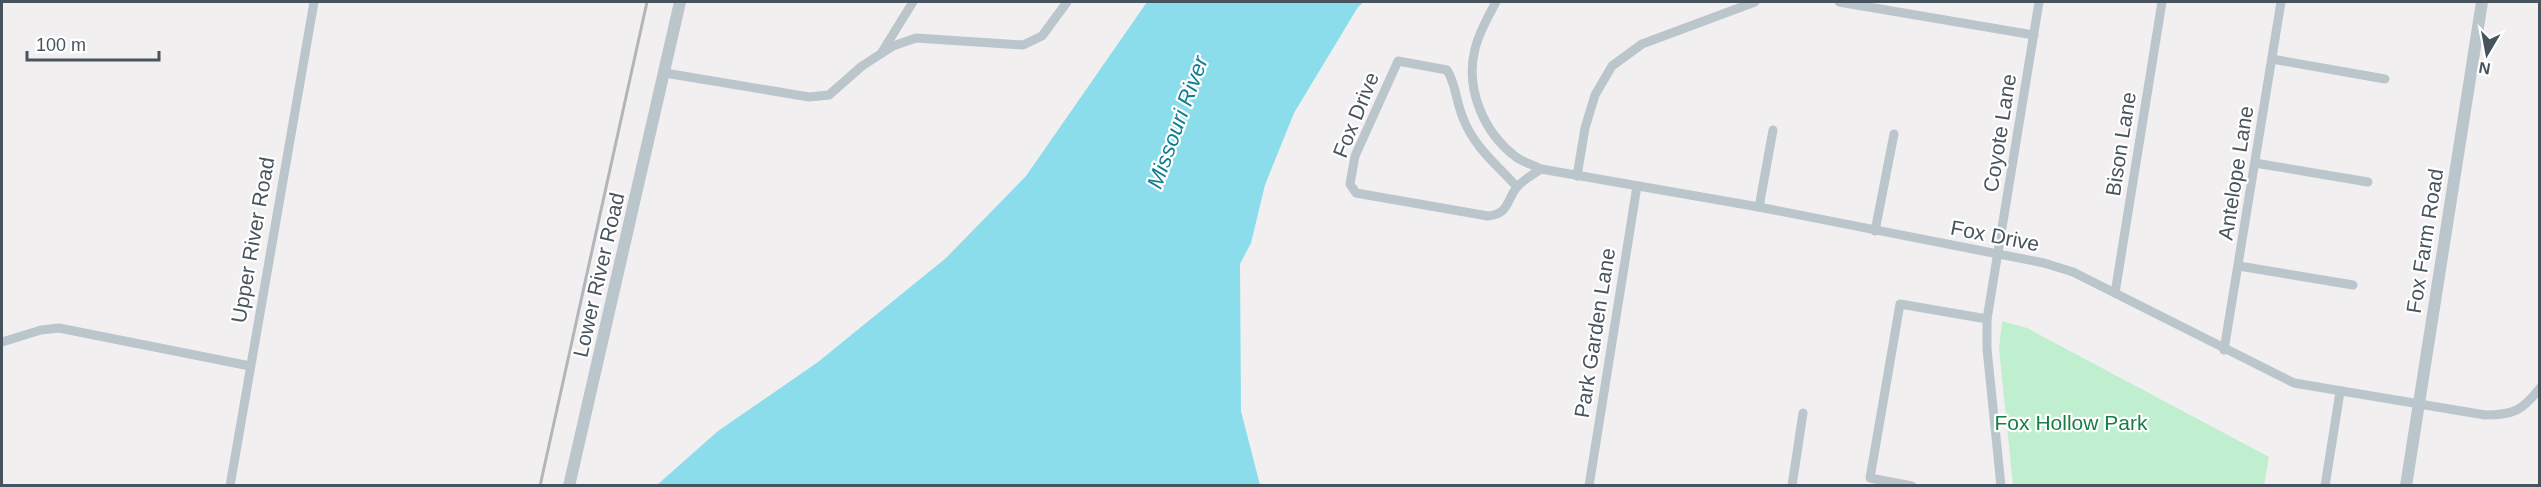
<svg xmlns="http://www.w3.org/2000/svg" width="2541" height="487" font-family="Helvetica,sans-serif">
<rect width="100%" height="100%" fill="#f2eff0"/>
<polygon fill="#bfefcf" points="2002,321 2027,328 2269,457 2264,485 2013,485 1999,349"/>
<polygon fill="#8cddeb" points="1147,2 1364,2 1358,7 1294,113 1265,185 1251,243 1240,264 1241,411 1260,485 657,485 718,431 818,362 946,258 1026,176"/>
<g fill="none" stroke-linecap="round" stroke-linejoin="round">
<g stroke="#bbc5cc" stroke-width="9">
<path d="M1496 2C1488 17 1479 32 1475 49 1465 88 1483 132 1516 157 1523 162 1533 165 1541 169L1759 207 2044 263 2073 272 2294 383 2485 415C2513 415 2522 411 2540 388"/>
<polyline points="1839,2 2034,35"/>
<polyline points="882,52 913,2"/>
<polyline points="2272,59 2385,79"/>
<polyline points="665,73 809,97 829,95 862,66 893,46 916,38 1023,45 1042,36 1067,2"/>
<polyline points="2255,163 2368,182"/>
<polyline points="1577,176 1585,128 1595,95 1612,66 1642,44 1755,2"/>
<path d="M1517 187C1496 164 1474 147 1463 118 1456 102 1456 84 1447 70L1398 61 1355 156 1350 184 1356 193 1488 216C1509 214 1506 201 1517 187 1523 180 1534 174 1541 169"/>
<polyline points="1759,207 1773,130"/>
<polyline points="1875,231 1894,134"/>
<polyline points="2239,266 2353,285"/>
<polyline points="2115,293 2162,2"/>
<polyline points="2,342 41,330 59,328 250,366"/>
<polyline points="2224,350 2281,2"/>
<polyline points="230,486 314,2"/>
<polyline points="1589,486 1637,186"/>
<polyline points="1792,486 1803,413"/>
<polyline points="1912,486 1870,478 1900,304 1987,319"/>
<polyline points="2001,486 1987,349 1987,319 2039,2"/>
<polyline points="2325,486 2340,392"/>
</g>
<g stroke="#bbc5cc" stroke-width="12">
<polyline points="569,486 680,2"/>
<polyline points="2406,486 2482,2"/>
</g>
<polyline stroke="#b2b5ba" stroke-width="3" points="540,486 647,2"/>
</g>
<g text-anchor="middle" stroke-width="4.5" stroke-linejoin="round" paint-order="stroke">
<g font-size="21" fill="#48545d" stroke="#fff">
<text transform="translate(1356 115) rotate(-68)" y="7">Fox Drive</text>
<text transform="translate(2000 133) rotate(-81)" y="7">Coyote Lane</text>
<text transform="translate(2121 144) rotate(-81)" y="7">Bison Lane</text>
<text transform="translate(2236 173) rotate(-81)" y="7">Antelope Lane</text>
<text transform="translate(1995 236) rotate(11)" y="7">Fox Drive</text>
<text transform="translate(253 240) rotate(-80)" y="7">Upper River Road</text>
<text transform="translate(2425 241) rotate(-81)" y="7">Fox Farm Road</text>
<text transform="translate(599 275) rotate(-77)" y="7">Lower River Road</text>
<text transform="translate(1595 333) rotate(-81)" y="7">Park Garden Lane</text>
</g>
<g font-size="21" fill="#187e45" stroke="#fff">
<text x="2071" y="430">Fox Hollow Park</text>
</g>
<g font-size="22" font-style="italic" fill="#0e7e92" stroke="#fff">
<text transform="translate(1177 122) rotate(-70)" y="8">Missouri River</text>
</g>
</g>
<rect width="2541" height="487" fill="none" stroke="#48545d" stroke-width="6"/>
<g transform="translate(2487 54) rotate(190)" stroke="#ffffff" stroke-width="4.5" paint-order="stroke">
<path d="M0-4.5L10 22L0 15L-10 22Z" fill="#48545d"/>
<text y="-9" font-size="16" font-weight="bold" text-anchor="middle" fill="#48545d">N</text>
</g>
<path d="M27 51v9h132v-9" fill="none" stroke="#48545d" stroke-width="3"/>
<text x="36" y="51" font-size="18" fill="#48545d" stroke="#ffffff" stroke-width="4.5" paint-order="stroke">100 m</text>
</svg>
